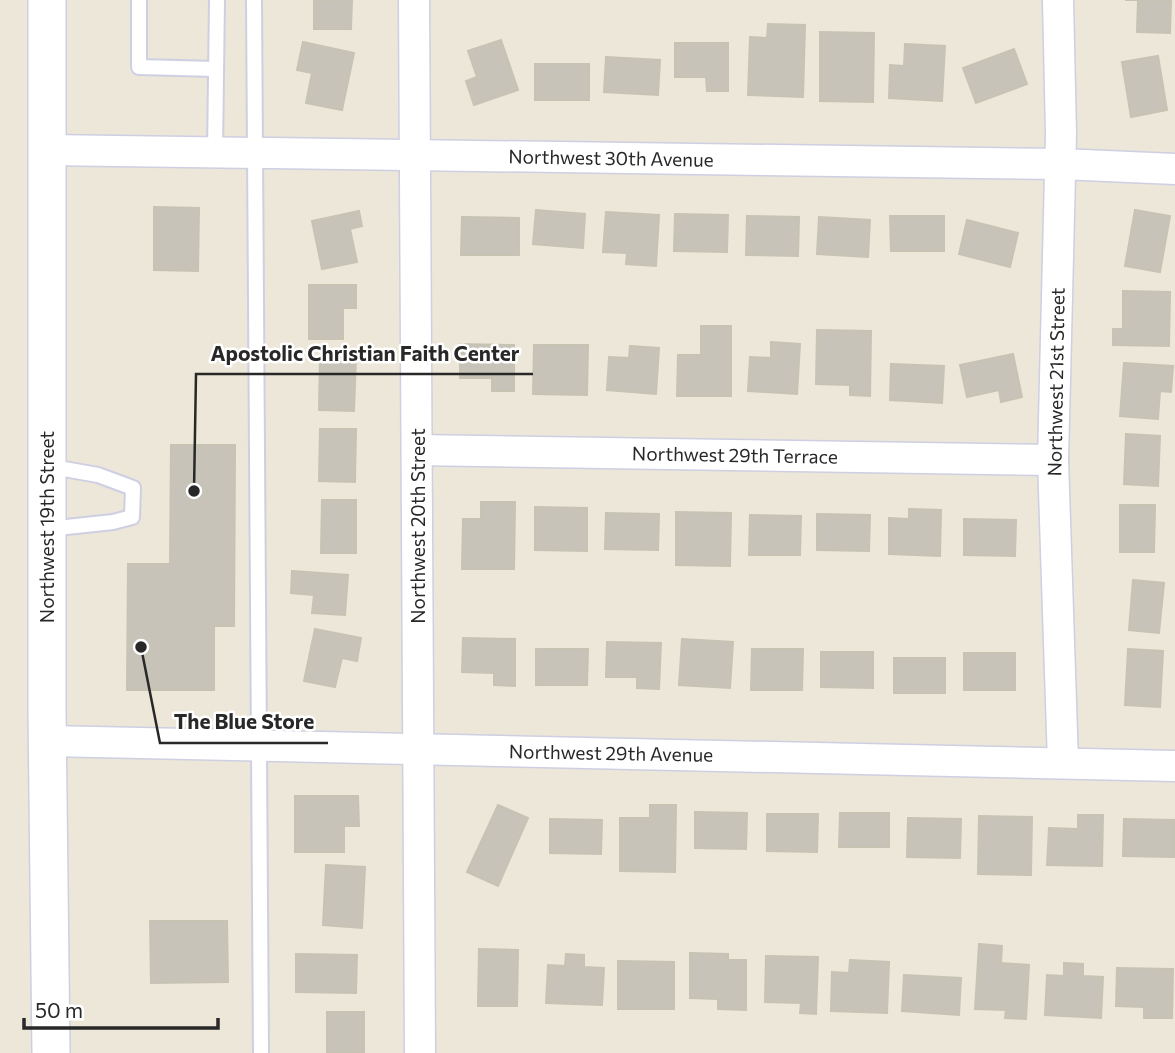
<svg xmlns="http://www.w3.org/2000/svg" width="1175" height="1053" font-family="Commissioner,sans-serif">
<rect width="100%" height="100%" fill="#ece7d9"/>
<g fill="#c7c3b9" stroke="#c7c3b3" stroke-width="2">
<polygon points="314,0 352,0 351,29 314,29"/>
<polygon points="1125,0 1171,0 1170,33 1137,32 1138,0"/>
<polygon points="768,24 805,25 803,97 748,95 750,37 767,38"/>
<polygon points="820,32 874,33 873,102 820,101"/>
<polygon points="501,40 518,90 474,105 466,81 477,77 468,51"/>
<polygon points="303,42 354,53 342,110 306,103 312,73 297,70"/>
<polygon points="675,43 728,43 728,91 707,91 706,77 675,77"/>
<polygon points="905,44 945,46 942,101 889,98 890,65 904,66"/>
<polygon points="1014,49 1027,84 976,103 963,68"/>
<polygon points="1158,56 1167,110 1131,117 1122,62"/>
<polygon points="606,57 660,60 658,95 604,92"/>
<rect x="535" y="64" width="54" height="36"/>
<polygon points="154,207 199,208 198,271 154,270"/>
<polygon points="536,210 585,214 583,248 533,244"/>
<polygon points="1135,210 1170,216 1160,272 1125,266"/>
<polygon points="359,211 362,226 350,229 357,262 322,269 312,221"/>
<polygon points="606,212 659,215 656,266 626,264 627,253 603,252"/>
<polygon points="675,214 728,215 727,252 674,251"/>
<polygon points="747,216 799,217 798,256 746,255"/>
<polygon points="890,216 944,216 944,251 891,251"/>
<polygon points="462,217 519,218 519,255 461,255"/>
<polygon points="819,217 870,220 868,257 817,254"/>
<polygon points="967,220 1018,233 1010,267 959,254"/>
<polygon points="309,285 356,285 356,308 343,308 343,339 309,339"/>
<polygon points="1123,291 1170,292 1169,346 1113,345 1113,329 1123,329"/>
<polygon points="701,326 731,326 731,396 677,396 678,355 701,355"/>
<polygon points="817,330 871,331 870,396 850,395 850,385 816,384"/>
<polygon points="771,342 800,344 797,394 748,391 750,357 771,358"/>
<polygon points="460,344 514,345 514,391 492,391 492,378 460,378"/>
<polygon points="534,345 588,345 587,395 533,394"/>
<polygon points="630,346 659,348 656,394 607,390 609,357 629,358"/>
<polygon points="1013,354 1022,397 1001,402 999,390 967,397 960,365"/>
<polygon points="320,356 356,357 354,411 319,410"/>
<polygon points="1124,363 1173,366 1171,392 1160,391 1158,419 1120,416"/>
<polygon points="891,364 944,366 942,403 890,400"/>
<polygon points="320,429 356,429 355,482 319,481"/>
<polygon points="1126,434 1160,436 1158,486 1124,484"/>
<polygon points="171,445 235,445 234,626 214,626 214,690 127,690 128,564 170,564"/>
<polygon points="322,500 356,500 356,553 321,553"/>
<polygon points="481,502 515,502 514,569 462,569 463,519 481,519"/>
<polygon points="1120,505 1155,505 1154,552 1120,552"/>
<polygon points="535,507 587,508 587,551 535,550"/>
<polygon points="909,509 941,510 940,556 889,554 889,518 909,519"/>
<polygon points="676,512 731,513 730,566 676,565"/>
<polygon points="606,513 659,514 658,550 605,549"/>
<polygon points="817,514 870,515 869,551 817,550"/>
<polygon points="750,515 801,516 800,555 749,555"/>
<polygon points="964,519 1016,520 1015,556 964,555"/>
<polygon points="292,571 348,575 345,615 312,613 314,595 291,593"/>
<polygon points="1133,580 1164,583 1159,633 1129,630"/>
<polygon points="315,629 361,638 357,661 342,658 335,687 304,681"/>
<polygon points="463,638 515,639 515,686 494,685 494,673 462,672"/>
<polygon points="682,639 733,642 730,688 679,685"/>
<polygon points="607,642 661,643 659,689 637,688 637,677 606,677"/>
<polygon points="536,649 588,649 587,685 536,685"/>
<polygon points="752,649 803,649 802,690 751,690"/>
<polygon points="1128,649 1163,651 1160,707 1125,705"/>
<polygon points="821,652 873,652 873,688 821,687"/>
<rect x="964" y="653" width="51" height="37"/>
<rect x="894" y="658" width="51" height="35"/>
<polygon points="295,796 358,796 359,826 344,826 344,852 295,852"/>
<polygon points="498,805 528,818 498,886 467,872"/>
<polygon points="650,805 676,805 675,872 620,871 620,818 650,818"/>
<polygon points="695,812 747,813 746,849 695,848"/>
<polygon points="840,813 889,813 889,847 839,847"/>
<polygon points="767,814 818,814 817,852 767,851"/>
<polygon points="1078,815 1103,815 1102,866 1047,865 1049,828 1078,829"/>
<polygon points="979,816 1032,817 1031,875 978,874"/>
<polygon points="908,818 961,819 960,858 907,857"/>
<polygon points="550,819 602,820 601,854 550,853"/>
<polygon points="1124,819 1175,820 1174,857 1123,856"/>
<polygon points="326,865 365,867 362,928 323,925"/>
<polygon points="150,921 227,921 228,982 151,983"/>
<polygon points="979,944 1002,946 1001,963 1029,965 1026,1019 1005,1018 1006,1010 975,1009"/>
<polygon points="479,949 518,950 517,1006 478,1006"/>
<polygon points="690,953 728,954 728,960 746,960 746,1010 718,1009 718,999 690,998"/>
<polygon points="296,954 357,955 356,993 296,992"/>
<polygon points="566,954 584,955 584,967 604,968 602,1005 546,1003 548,965 565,966"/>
<polygon points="766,956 818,957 816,1014 800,1013 801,1003 765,1002"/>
<polygon points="850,960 889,962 887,1013 831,1011 832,972 849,973"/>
<polygon points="618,961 674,962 674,1009 618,1009"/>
<polygon points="1064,963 1083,964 1083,976 1103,977 1101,1018 1045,1015 1047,975 1064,976"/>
<polygon points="1117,968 1173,969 1172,1018 1144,1018 1144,1007 1116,1006"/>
<polygon points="904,975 961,978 959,1015 902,1011"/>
<rect x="327" y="1012" width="37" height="41"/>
</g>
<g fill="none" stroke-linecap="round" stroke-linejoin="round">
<g stroke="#cecfe2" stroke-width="18">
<g id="service">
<polyline points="139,0 139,67 216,69"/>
<polyline points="254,0 261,1053"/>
<polyline points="215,152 217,0"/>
<polyline points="47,466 98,475 133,488 132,517 113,522 48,529"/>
</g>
</g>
<g stroke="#cecfe2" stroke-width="33">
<g id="minor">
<polyline points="414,0 420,1053"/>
<polyline points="1058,0 1061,134 1053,460 1063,763"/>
<polyline points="46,150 1061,164 1175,169"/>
<polyline points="417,450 1053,460"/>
<polyline points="48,741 1175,766"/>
</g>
</g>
<g stroke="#cecfe2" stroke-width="40">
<polyline id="tertiary" points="47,0 47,712 51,1053"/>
</g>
<use href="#service" stroke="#fff" stroke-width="14"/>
<use href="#minor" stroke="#fff" stroke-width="30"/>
<use href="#tertiary" stroke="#fff" stroke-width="37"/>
</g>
<g text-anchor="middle" stroke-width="5" stroke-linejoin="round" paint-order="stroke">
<g font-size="19" fill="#282828" stroke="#fff">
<text transform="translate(611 158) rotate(1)" y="7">Northwest 30th Avenue</text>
<text transform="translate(1056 382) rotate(-89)" y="7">Northwest 21st Street</text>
<text transform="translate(735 455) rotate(1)" y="7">Northwest 29th Terrace</text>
<text transform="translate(418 526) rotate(-90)" y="7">Northwest 20th Street</text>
<text transform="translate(47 527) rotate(-90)" y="7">Northwest 19th Street</text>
<text transform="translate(611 753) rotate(1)" y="7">Northwest 29th Avenue</text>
</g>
</g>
<path fill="none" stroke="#282828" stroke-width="2.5" d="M194 491L196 374H533M141 647L160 743H328"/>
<g fill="#282828" stroke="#fff" stroke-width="2.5">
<circle cx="194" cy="491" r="7"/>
<circle cx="141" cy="647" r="7"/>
</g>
<g font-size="21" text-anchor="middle" font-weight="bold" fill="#282828" stroke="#fff" stroke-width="5" stroke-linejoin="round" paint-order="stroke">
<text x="365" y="361">Apostolic Christian Faith Center</text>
<text x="244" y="729">The Blue Store</text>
</g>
<path d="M24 1018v10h194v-10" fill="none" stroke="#282828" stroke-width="3.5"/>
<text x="35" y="1018" font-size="21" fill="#282828" stroke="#ffffff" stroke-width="5" paint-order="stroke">50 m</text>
</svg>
